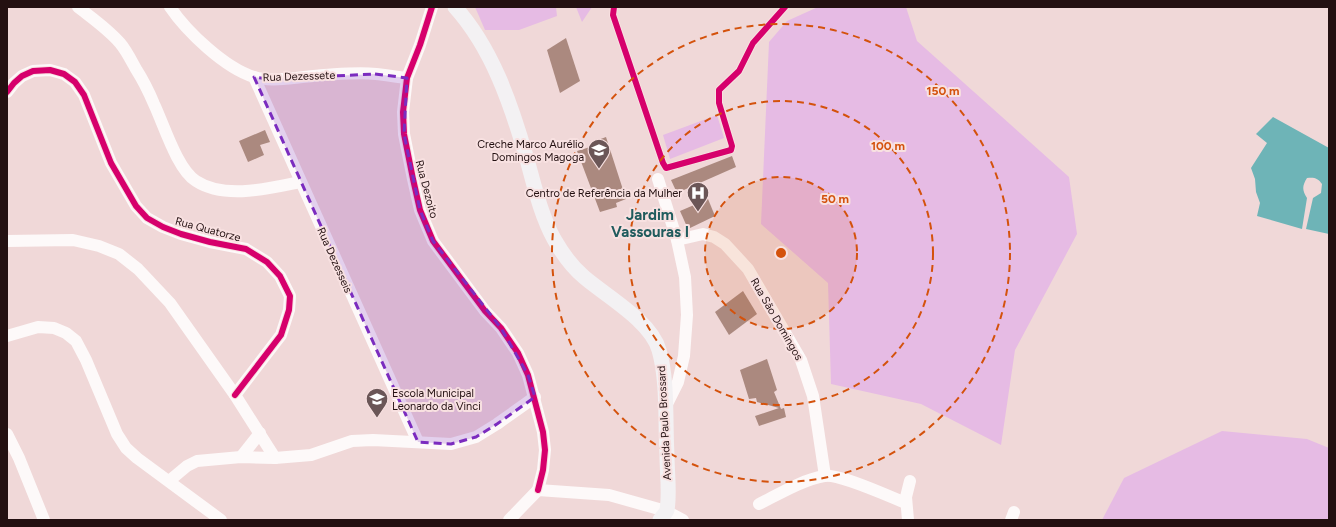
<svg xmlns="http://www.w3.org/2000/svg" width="1336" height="527" font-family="Figtree,sans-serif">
<rect width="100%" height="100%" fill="#f0d8d8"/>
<g fill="#e6bbe4">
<polygon points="475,7 556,7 557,16 519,30 485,30"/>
<polygon points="576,7 592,7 582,22"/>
<polygon points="818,7 906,7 917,41 1069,177 1077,234 1015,350 1001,445 921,404 831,384 828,283 761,224 769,42 787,21"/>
<polygon points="717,115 724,138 670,159 663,135"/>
<polygon points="1222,431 1307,439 1329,448 1329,520 1102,520 1124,478"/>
</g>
<path fill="#6eb4b7" d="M1273 117 1329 148V234L1306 229 1313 198 1321 193 1322 184C1318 178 1314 177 1307 178 1302 186 1302 190 1307 198L1302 229 1257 216 1260 203 1256 192 1255 179 1251 168 1267 143 1256 134Z"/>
<g fill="#ab897f">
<polygon points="566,38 580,81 560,93 547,50"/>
<polygon points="265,130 270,142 260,145 264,155 248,162 239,141"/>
<polygon points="606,137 626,199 616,203 617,207 600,212 577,151 600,144 598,140"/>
<polygon points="732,156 736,167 677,193 671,180"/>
<polygon points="708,199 715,216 688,229 680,211"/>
<polygon points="743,291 757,314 729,335 715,312"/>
<polygon points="767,359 777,390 774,392 781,409 784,408 786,417 759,426 755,416 779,408 757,402 756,398 749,399 740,370"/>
</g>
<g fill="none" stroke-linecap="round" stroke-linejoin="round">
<g stroke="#fdf9f9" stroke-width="12">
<path d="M78 7C92 18 108 29 120 43 126 50 131 60 136 69 143 80 149 92 154 104 164 125 177 169 196 181 225 200 270 188 300 182"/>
<path d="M170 7C187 32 225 68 254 77 273 83 304 76 324 75 341 74 359 72 376 74 386 75 397 77 407 78"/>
<polyline points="432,7 420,45 407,78 403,112 404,134 413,179 420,210 433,241 485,311 501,328 518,353 528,375 543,432 545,450 543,470 538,490"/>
<polyline points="254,77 418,442"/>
<polyline points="7,92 14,83 22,76 33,71 50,70 64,74 75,82 84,95 111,163 136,206 147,218 163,227 181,234 210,242 246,249 267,262 280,276 290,296 289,310 281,335 235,395"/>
<polyline points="658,179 677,240 685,277 687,315 684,356 678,382 666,406"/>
<polyline points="677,240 703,234 714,237 725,244 748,269 801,360 813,396 825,476"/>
<polyline points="7,241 73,240 99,246 119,254 138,269 170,303 235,395 275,458"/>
<polyline points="7,336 38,327 54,328 66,333 76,341 86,360 117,434 126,448 137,458 221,520"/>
<polyline points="7,434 19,458 44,520"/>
<polyline points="241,457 260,433"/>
<polyline points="169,481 187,466 197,461 241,457 275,458 311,455 352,441 373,440 451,444 476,437 497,424 535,397"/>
<polyline points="538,490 609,495 666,511 683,520"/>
<path d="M759 504C779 494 802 480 824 476 839 473 890 497 906 503"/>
<polyline points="509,520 538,490"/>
<polyline points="908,520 906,497 910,481"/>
<polyline points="1011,520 1014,512"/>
</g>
<path stroke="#f3f1f3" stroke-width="15" d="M455 7C492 48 511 104 526 156 534 184 540 213 554 239 562 253 572 267 584 277 606 296 651 321 659 350 668 381 665 422 667 455 667 473 670 493 667 510 666 513 662 517 660 520"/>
<g stroke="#f8e1e1" stroke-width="8">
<g id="cycleway">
<polyline points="432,7 420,45 407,78 403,112 404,134 413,179 420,210 433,241 485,311 501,328 518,353 528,375 543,432 545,450 543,470 538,490"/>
<polyline points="614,7 613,15 663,163 666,168 731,150 732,146 719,103 719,90 739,71 753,43 785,7"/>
<polyline points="7,92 14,83 22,76 33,71 50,70 64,74 75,82 84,95 111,163 136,206 147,218 163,227 181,234 210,242 246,249 267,262 280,276 290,296 289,310 281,335 235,395"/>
</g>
</g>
<use href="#cycleway" stroke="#d6006c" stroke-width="6"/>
</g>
<path fill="#7b2cbf" fill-opacity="0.2" stroke="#7b2cbf" stroke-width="3" stroke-dasharray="8 5" stroke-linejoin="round" d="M375 74 407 78 404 134 420 210 433 241 501 328 528 375 535 397 497 424 476 437 451 444 418 442 254 77 268 79Z"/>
<circle cx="781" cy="253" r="76" fill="#d4520c" fill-opacity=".12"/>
<g fill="none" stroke="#d4520c" stroke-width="2" stroke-dasharray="7 5">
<circle cx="781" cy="253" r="76"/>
<circle cx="781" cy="253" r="152"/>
<circle cx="781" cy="253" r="229"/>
</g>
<defs>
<g id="school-pin" transform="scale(1.15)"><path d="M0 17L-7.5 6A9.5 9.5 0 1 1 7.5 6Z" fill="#6b5657" stroke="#f8e1e1"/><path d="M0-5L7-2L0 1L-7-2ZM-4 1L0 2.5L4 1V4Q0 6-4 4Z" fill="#fff"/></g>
<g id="hospital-pin" transform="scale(1.15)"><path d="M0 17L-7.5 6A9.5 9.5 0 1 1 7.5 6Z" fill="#6b5657" stroke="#f8e1e1"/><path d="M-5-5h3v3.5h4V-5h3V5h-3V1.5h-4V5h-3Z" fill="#fff"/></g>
</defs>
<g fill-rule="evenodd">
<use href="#school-pin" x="599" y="150"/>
<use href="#hospital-pin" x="698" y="193"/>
<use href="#school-pin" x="377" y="399"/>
</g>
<g text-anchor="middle" stroke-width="4" stroke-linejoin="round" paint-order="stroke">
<g font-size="11" fill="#231011" stroke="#f8e1e1">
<text transform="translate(299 76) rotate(-2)" y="4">Rua Dezessete</text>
<text transform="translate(427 189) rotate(75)" y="4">Rua Dezoito</text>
<text transform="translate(208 229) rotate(15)" y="4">Rua Quatorze</text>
<text transform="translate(335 260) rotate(66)" y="4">Rua Dezesseis</text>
<text transform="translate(777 319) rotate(60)" y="4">Rua São Domingos</text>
<text transform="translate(664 423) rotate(-93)" y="4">Avenida Paulo Brossard</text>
</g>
<g font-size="11" fill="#231011" stroke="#f8e1e1" text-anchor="end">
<text x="584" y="148">Creche Marco Aurélio<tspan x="584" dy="13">Domingos Magoga</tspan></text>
<text x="682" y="197">Centro de Referência da Mulher</text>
<text x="392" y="397" text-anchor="start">Escola Municipal<tspan x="392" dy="13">Leonardo da Vinci</tspan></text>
</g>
<g font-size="15" font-weight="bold" fill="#205b5d" stroke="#f8e1e1">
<text x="650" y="220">Jardim<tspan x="650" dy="17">Vassouras I</tspan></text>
</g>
</g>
<circle cx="781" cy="253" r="6" fill="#d4520c" stroke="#f8e1e1" stroke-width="2"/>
<g font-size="12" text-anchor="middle" font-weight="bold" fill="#d4520c" stroke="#f8e1e1" stroke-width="4" stroke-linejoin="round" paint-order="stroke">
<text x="943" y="95">150 m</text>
<text x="888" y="150">100 m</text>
<text x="835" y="203">50 m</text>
</g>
<rect width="1336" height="527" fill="none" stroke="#231011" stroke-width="16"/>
</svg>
